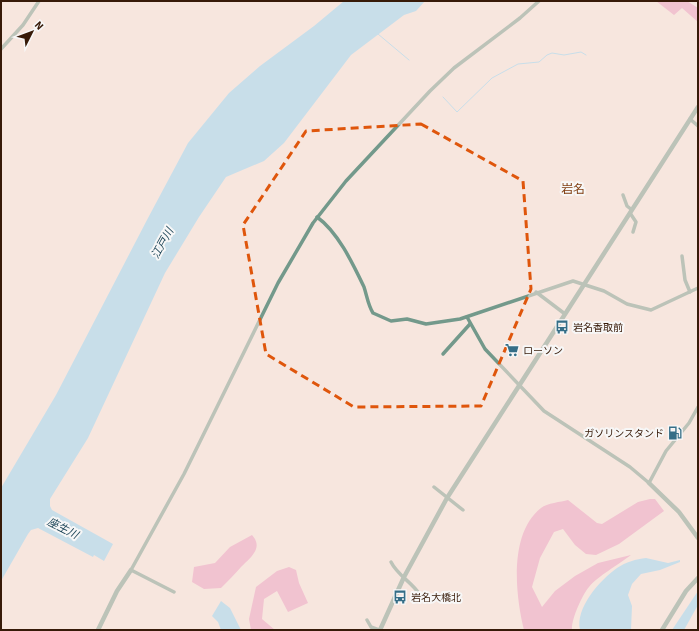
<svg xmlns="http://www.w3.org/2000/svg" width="699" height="631" font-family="'Source Sans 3','Noto Sans JP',sans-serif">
<rect width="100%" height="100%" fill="#f7e6de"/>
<g fill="#e999bf">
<polygon points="656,1 687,1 698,8 698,22 682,8 674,15"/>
<path d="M650 499H655L664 511 619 544 596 555 586 554 575 545 563 529 554 532 540 558 532 587 542 607 555 591 575 576 598 563 631 555C619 564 597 577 589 587 582 595 571 620 572 630H524C515 594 509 533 541 508 547 503 561 502 568 500L597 523 602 524 638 502Z"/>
<path d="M252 535C264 548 250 558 241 567 235 574 228 581 221 588L204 589 192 582 194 567 215 563 230 547Z"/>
<polygon points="289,567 296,570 299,583 308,603 288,612 277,591 264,599 262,619 275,630 251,630 249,619 256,587 277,571"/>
</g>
<g fill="#8ed6f7">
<polygon points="344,1 425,1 416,11 404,15 351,55 284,143 264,161 226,177 199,217 165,273 88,438 50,499 50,506 52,510 113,544 104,561 94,555 93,557 38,528 31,530 28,534 1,581 1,488 56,395 148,218 188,143 229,93 260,66 314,26"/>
<path d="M646 558 668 563 680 560V562L660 570 641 574 632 584 628 595 632 606 631 630H580C575 608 600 580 617 568 626 562 636 559 646 558Z"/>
<polygon points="698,591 698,605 684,630 672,630"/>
<polygon points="221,601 230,608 241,630 221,630 218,622 212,616"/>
</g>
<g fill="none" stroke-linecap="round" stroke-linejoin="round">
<g stroke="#8ed6f7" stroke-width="1">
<polyline points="378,34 409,60"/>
<polyline points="443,97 457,112 492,78 518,64 539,62 547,55 552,53 564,55 581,52 586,55"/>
</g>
<g stroke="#73998b" stroke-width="3.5">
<polyline points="1,49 23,25 39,1"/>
<polyline points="690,119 698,126"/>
<polyline points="623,195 627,206 632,210"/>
<polyline points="630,213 636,222 633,232"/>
<path d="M317 217C338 232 353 264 364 287 367 296 368 305 373 313L391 321 407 319 426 324 460 319 573 281 604 291 627 304 651 310 698 288"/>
<polyline points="682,256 685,280 690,292"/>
<polyline points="536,292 565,314"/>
<polyline points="467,317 485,349 544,411 630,467 649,483 666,451 689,423 698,407"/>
<polyline points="443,354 470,324"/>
<polyline points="434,487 463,510"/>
<path d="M391 562C398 576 412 582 420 595"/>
<polyline points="174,592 131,570 184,474 278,283 313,223 346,181 430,91 454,68 520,18 539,1"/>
<polyline points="367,620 371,627 379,630"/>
</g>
<g stroke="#73998b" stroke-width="4.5">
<polyline points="649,483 679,512 698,538"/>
<polyline points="98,630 117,591 131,570"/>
<polyline points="380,630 404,577 447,498 698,107"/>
<polyline points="662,630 686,591 698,578"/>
</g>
</g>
<path d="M0 0H699V631H0ZM421 124 523 181 531 289 481 406 354 407 266 354 243 225 306 131Z" fill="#f7e6de" fill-opacity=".55" fill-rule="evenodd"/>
<path fill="none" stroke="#df560c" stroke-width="3" stroke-dasharray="8 5" stroke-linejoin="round" d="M421 124 523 181 531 289 481 406 354 407 266 354 243 225 306 131Z"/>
<defs>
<g id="bus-bare" transform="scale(1.08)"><path d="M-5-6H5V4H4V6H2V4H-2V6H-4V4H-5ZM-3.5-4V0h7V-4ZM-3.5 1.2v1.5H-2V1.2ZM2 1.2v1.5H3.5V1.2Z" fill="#356e87" stroke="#f7f7f7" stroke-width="2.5" paint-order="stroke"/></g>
<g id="supermarket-bare" transform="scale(1.08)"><path d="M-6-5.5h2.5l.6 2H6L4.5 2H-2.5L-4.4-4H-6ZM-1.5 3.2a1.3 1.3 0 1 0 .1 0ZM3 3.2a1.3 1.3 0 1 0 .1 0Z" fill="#356e87" stroke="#f7f7f7" stroke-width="2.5" paint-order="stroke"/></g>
<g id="fuel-bare" transform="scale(1.08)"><path d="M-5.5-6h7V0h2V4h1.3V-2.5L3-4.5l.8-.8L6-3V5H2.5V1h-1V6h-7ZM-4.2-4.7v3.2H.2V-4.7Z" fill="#356e87" stroke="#f7f7f7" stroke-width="2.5" paint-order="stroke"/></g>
</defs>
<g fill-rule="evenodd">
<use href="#bus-bare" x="562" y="327"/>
<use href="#supermarket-bare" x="512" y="350"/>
<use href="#fuel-bare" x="675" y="433"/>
<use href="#bus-bare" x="400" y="597"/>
</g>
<g text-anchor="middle" stroke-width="4" stroke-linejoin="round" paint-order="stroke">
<g font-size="10" fill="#371a08" stroke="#f7f7f7" text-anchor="start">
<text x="573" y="331">岩名香取前</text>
<text x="523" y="354">ローソン</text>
<text x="664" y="437" text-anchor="end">ガソリンスタンド</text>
<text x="411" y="601">岩名大橋北</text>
</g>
<g font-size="11" font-style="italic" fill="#1e4658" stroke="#f7f7f7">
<text transform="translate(162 243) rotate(-61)" y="4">江戸川</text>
<text transform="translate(63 528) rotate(27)" y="4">座生川</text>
</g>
<g font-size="12" fill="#803d10" stroke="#f7f7f7">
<text x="573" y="193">岩名</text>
</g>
</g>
<rect width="699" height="631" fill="none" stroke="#371a08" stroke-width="4"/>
<g transform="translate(32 32) rotate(48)" stroke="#f7f7f7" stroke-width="3" paint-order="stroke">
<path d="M0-3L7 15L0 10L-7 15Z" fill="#371a08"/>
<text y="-6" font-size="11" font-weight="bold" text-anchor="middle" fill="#371a08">N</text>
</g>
</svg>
